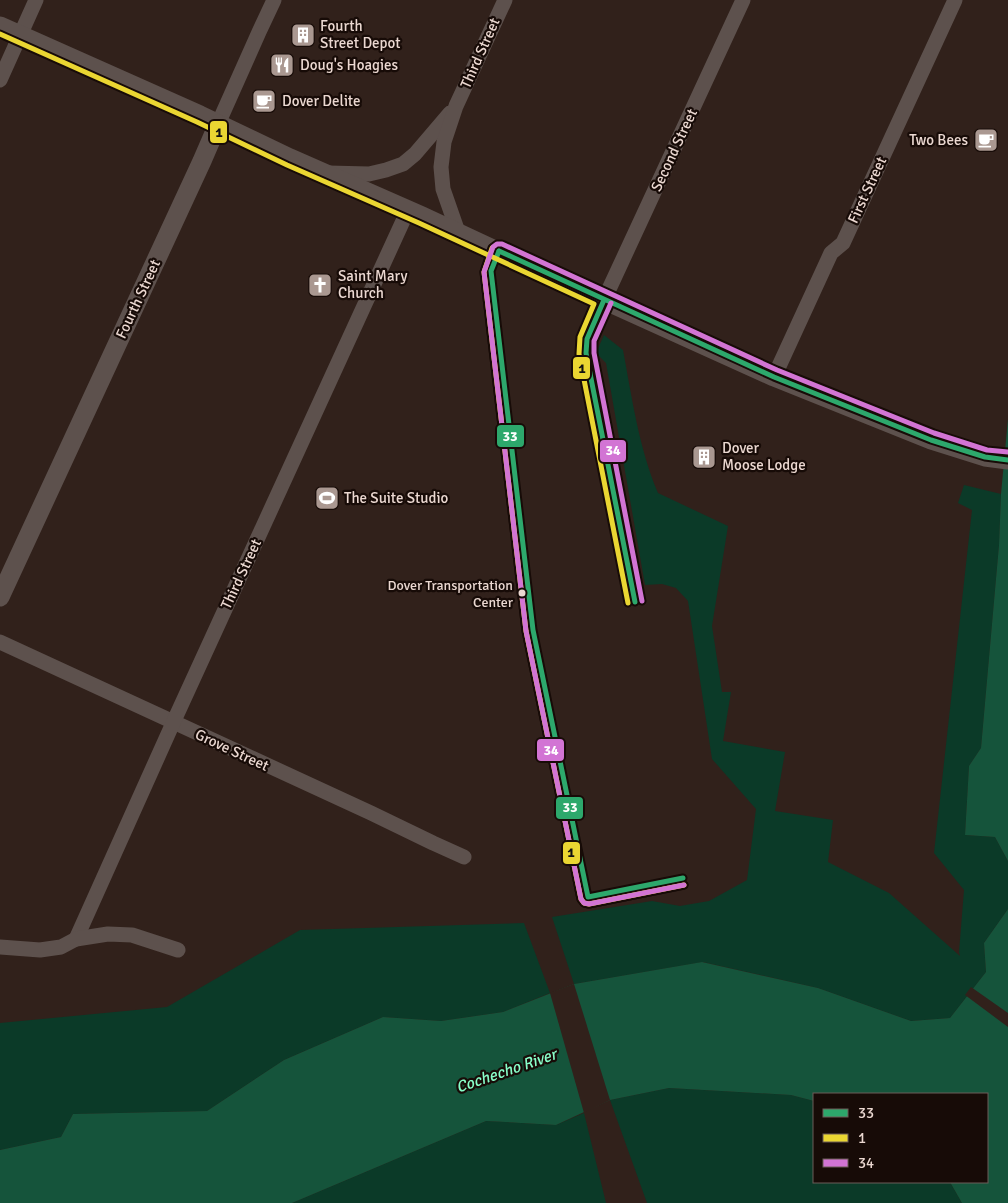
<svg xmlns="http://www.w3.org/2000/svg" width="1008" height="1203" font-family="Signika,sans-serif">
<rect width="100%" height="100%" fill="#31211b"/>
<g fill="#0b3a28">
<path d="M604 335 623 350C632 398 639 448 658 493L728 526 712 626 722 692H731L723 741 785 752 775 811 833 820 828 862 889 893 960 956 959 952 964 890 934 853 972 510 958 503 964 485 1001 494 999 545 981 748 969 766 965 835 995 837 1008 861V909L984 943 986 972 950 1018 911 1021 818 988 703 962 574 984 552 917 652 901 680 906 709 901 747 880 756 809 712 759 688 601 676 588 662 584 645 585 606 363 596 353Z"/>
<polygon points="524,923 550,993 503,1012 441,1021 383,1017 284,1060 207,1111 73,1114 61,1137 0,1150 0,1023 167,1007 300,930"/>
<polygon points="669,1088 791,1095 814,1101 814,1182 950,1182 962,1203 647,1203 610,1100"/>
<polygon points="584,1113 606,1203 292,1203 486,1121 556,1125"/>
</g>
<g fill="#15543b">
<polygon points="1008,419 1008,861 995,837 965,835 969,766 981,748 999,545 1001,494"/>
<polygon points="1008,909 1008,1203 962,1203 950,1182 987,1182 987,1094 814,1094 814,1101 791,1095 669,1088 610,1100 556,1125 486,1121 292,1203 0,1203 0,1150 61,1137 73,1114 207,1111 284,1060 383,1017 441,1021 503,1012 574,984 702,962 818,988 911,1021 950,1018 986,972 984,943"/>
</g>
<g fill="#31211b">
<polygon points="574,984 610,1100 584,1113 550,993"/>
<polygon points="971,987 1008,1013 1008,1027 965,995"/>
</g>
<g fill="none" stroke-linecap="round" stroke-linejoin="round">
<g stroke="#5d514d" stroke-width="15">
<polyline points="0,80 36,0"/>
<polyline points="218,124 259,32 274,0"/>
<polyline points="328,173 369,174 386,170 403,164 415,154 450,113"/>
<polyline points="458,232 443,189 441,167 444,142 456,106 505,0"/>
<polyline points="604,300 743,0"/>
<polyline points="774,377 831,253 843,243 955,0"/>
<polyline points="0,642 371,813 433,843 464,857"/>
<polyline points="76,939 173,723 408,210"/>
<polyline points="0,947 40,950 61,947 76,939 108,934 132,935 178,950"/>
</g>
<g stroke="#5d514d" stroke-width="19">
<polyline points="0,26 200,115 290,158 422,216 579,289 774,377 931,440 985,457 1008,460"/>
<polyline points="0,597 202,161 218,124"/>
</g>
<g stroke="#170b07" stroke-width="9">
<g id="bus-1">
<polyline points="499,251 491,271 533,630 588,897 683,878"/>
<polyline points="499,251 774,377 931,440 985,457 1008,460"/>
<polyline points="604,300 587,339 586,353 635,602"/>
</g>
</g>
<g stroke="#170b07" stroke-width="9">
<g id="bus-2">
<polyline points="0,34 197,122 287,165 419,223 594,304 580,337 579,354 628,603"/>
<polyline points="492,248 484,272 526,631 581,899 584,903 589,904 684,885"/>
</g>
</g>
<g stroke="#170b07" stroke-width="9">
<g id="bus-3">
<polyline points="611,303 594,341 594,353 642,601"/>
<polyline points="684,885 589,904 584,903 581,899 526,631 484,272 493,247 497,244 502,244 777,370 934,433 987,450 1008,452"/>
</g>
</g>
<use href="#bus-1" stroke="#2da86c" stroke-width="5"/>
<use href="#bus-2" stroke="#ead632" stroke-width="5"/>
<use href="#bus-3" stroke="#d274d4" stroke-width="5"/>
</g>
<defs>
<g id="building-square" transform="scale(1.25)"><rect x="-9" y="-9" width="18" height="18" rx="4" fill="#aa9891" stroke="#170b07"/><path d="M-4-6H4V6H1V3H-1V6H-4ZM-2.5-4.3h1.7v1.8h-1.7ZM.8-4.3h1.7v1.8H.8ZM-2.5-1h1.7V.8h-1.7ZM.8-1h1.7V.8H.8Z" fill="#fff"/></g>
<g id="restaurant-square" transform="scale(1.25)"><rect x="-9" y="-9" width="18" height="18" rx="4" fill="#aa9891" stroke="#170b07"/><path d="M-5-6h1v4h1v-4h1v4h1v-4h1v5L-1.5 .5V6h-2V.5L-5-1ZM5-6V6H3V1.5H1.5Q1.5-4 5-6Z" fill="#fff"/></g>
<g id="cafe-square" transform="scale(1.25)"><rect x="-9" y="-9" width="18" height="18" rx="4" fill="#aa9891" stroke="#170b07"/><path d="M-5.5-4.5H6V0H3Q3 3.5 0 3.5H-2.5Q-5.5 3.5-5.5 0ZM3-3.2v2h1.7v-2ZM-6 4.5H4V6H-6Z" fill="#fff"/></g>
<g id="church-square" transform="scale(1.25)"><rect x="-9" y="-9" width="18" height="18" rx="4" fill="#aa9891" stroke="#170b07"/><path d="M-1.2-6h2.4v3.5h3.3v2.4h-3.3V6h-2.4V-.1h-3.3v-2.4h3.3Z" fill="#fff"/></g>
<g id="stadium-square" transform="scale(1.25)"><rect x="-9" y="-9" width="18" height="18" rx="4" fill="#aa9891" stroke="#170b07"/><path d="M0-5a6.5 5 0 1 0 0 10a6.5 5 0 1 0 0-10ZM-3.5-1.8h7v3.6h-7Z" fill="#fff"/></g>
</defs>
<g fill-rule="evenodd">
<use href="#building-square" x="303" y="35"/>
<use href="#restaurant-square" x="282" y="65"/>
<use href="#cafe-square" x="264" y="101"/>
<use href="#cafe-square" x="986" y="140"/>
<use href="#church-square" x="320" y="285"/>
<use href="#building-square" x="704" y="457"/>
<use href="#stadium-square" x="327" y="498"/>
</g>
<circle fill="#ebd8d1" stroke="#170b07" stroke-width="2" cx="522" cy="593" r="4.5"/>
<g text-anchor="middle" stroke-width="4.5" stroke-linejoin="round" paint-order="stroke">
<g font-size="14" fill="#ebd8d1" stroke="#170b07" text-anchor="end">
<text x="513" y="590">Dover Transportation<tspan x="513" dy="17">Center</tspan></text>
</g>
<g font-size="15" fill="#ebd8d1" stroke="#170b07" text-anchor="start">
<text x="320" y="31">Fourth<tspan x="320" dy="17">Street Depot</tspan></text>
<text x="300" y="70">Doug's Hoagies</text>
<text x="282" y="106">Dover Delite</text>
<text x="968" y="145" text-anchor="end">Two Bees</text>
<text x="338" y="281">Saint Mary<tspan x="338" dy="17">Church</tspan></text>
<text x="722" y="453">Dover<tspan x="722" dy="17">Moose Lodge</tspan></text>
<text x="344" y="503">The Suite Studio</text>
</g>
<g font-size="15" fill="#ebd8d1" stroke="#170b07">
<text transform="translate(480 53) rotate(-66)" y="5">Third Street</text>
<text transform="translate(674 150) rotate(-65)" y="5">Second Street</text>
<text transform="translate(867 190) rotate(-65)" y="5">First Street</text>
<text transform="translate(138 299) rotate(-65)" y="5">Fourth Street</text>
<text transform="translate(241 574) rotate(-65)" y="5">Third Street</text>
<text transform="translate(232 750) rotate(25)" y="5">Grove Street</text>
</g>
<g font-size="16" font-style="italic" fill="#88fec9" stroke="#170b07">
<text transform="translate(506 1070) rotate(-19)" y="6">Cochecho River</text>
</g>
</g>
<g stroke="#170b07" stroke-width="2">
<rect x="209" y="120" width="19" height="24" rx="5" fill="#ead632"/>
<rect x="572" y="356" width="19" height="24" rx="5" fill="#ead632"/>
<rect x="496" y="424" width="29" height="24" rx="5" fill="#2da86c"/>
<rect x="599" y="439" width="28" height="24" rx="5" fill="#d274d4"/>
<rect x="536" y="738" width="29" height="24" rx="5" fill="#d274d4"/>
<rect x="555" y="796" width="29" height="24" rx="5" fill="#2da86c"/>
<rect x="562" y="841" width="19" height="24" rx="5" fill="#ead632"/>
</g>
<g font-size="14" text-anchor="middle" font-weight="bold" fill="#fff">
<text x="510" y="441">33</text>
<text x="613" y="455">34</text>
<text x="551" y="755">34</text>
<text x="570" y="812">33</text>
</g>
<g font-size="14" text-anchor="middle" font-weight="bold" fill="#111">
<text x="219" y="137">1</text>
<text x="582" y="373">1</text>
<text x="571" y="857">1</text>
</g>
<rect x="813" y="1093" width="175" height="90" fill="#170b07" stroke="#6c5d58"/>
<rect x="823" y="1109" width="25" height="8" fill="#2da86c" stroke="#6c5d58"/>
<text x="858" y="1118" font-size="15" fill="#ebd8d1">33</text>
<rect x="823" y="1134" width="25" height="8" fill="#ead632" stroke="#6c5d58"/>
<text x="858" y="1143" font-size="15" fill="#ebd8d1">1</text>
<rect x="823" y="1159" width="25" height="8" fill="#d274d4" stroke="#6c5d58"/>
<text x="858" y="1168" font-size="15" fill="#ebd8d1">34</text>
</svg>
